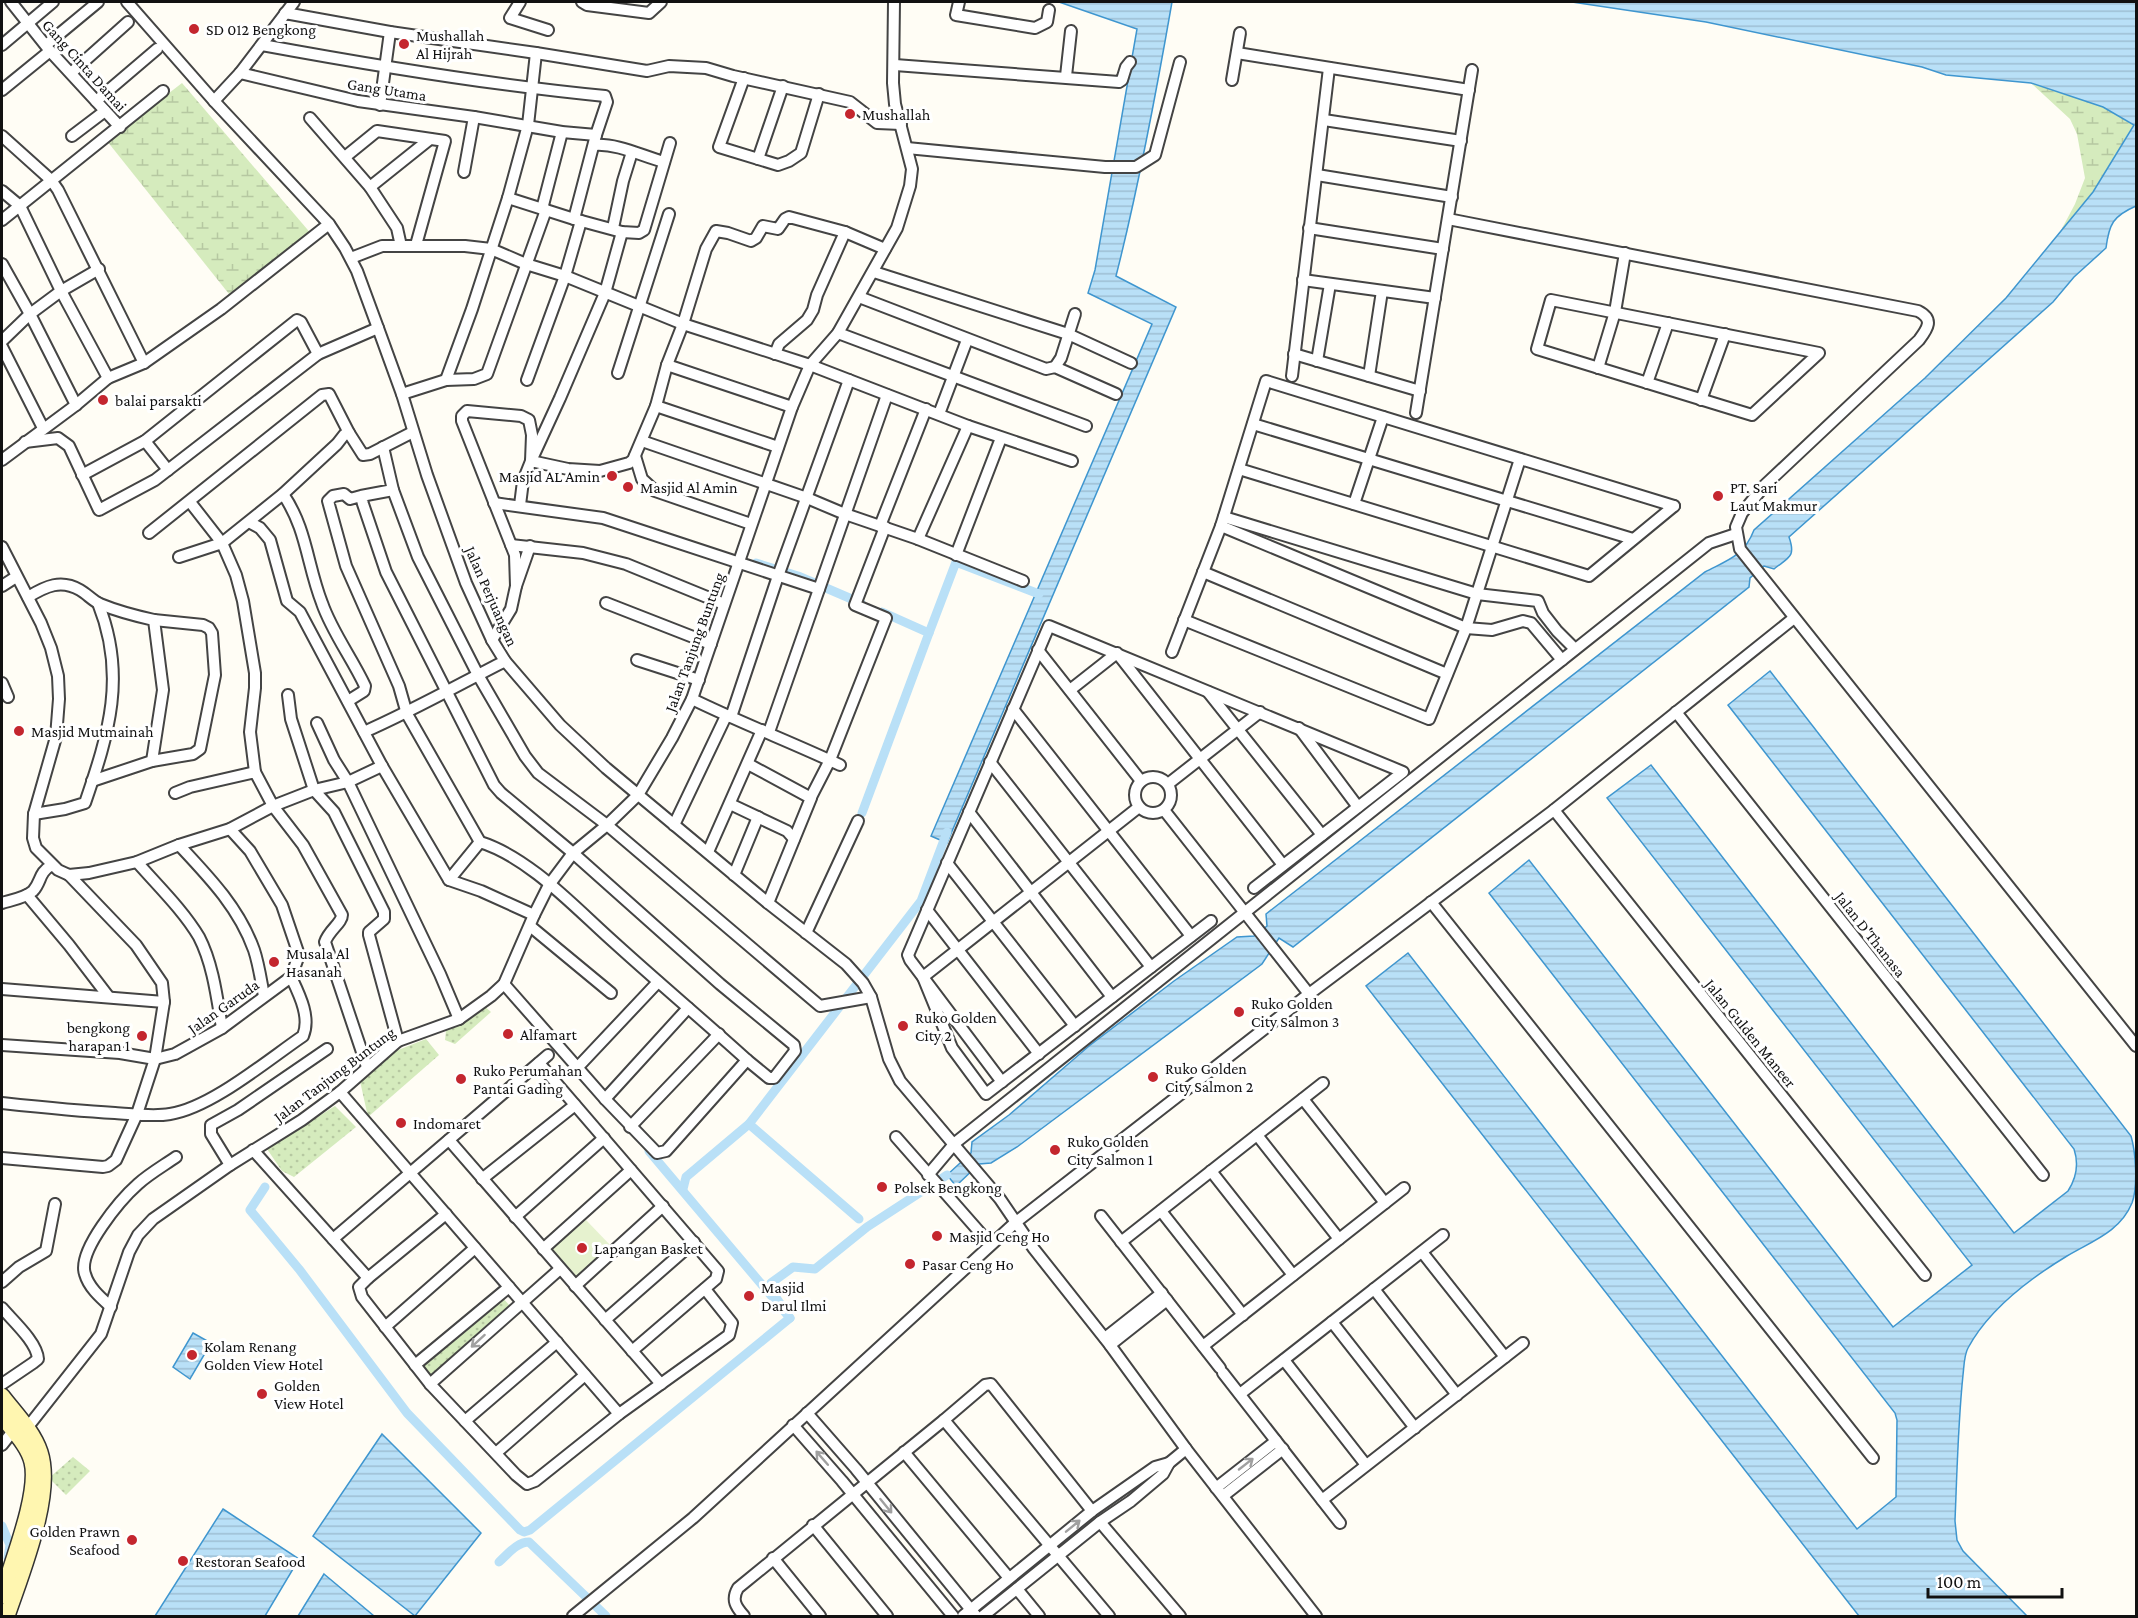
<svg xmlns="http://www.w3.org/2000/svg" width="2138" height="1618" font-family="'Crimson Pro',serif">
<defs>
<pattern id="grass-dots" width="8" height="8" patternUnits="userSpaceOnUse" patternTransform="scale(1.5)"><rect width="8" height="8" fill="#d5ebbd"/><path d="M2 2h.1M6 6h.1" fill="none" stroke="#b6c8a1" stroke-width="1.8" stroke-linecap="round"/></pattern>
<pattern id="wetland-marsh" width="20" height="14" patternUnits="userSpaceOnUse" patternTransform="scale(1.5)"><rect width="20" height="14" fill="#d5ebbd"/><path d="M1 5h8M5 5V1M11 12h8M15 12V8" fill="none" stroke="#b6c8a1"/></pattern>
<pattern id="water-rules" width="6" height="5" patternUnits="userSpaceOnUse" patternTransform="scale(1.5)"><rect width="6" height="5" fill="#b9e0f7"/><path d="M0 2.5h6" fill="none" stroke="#9ebfd3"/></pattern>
</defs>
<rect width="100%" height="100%" fill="#fffdf5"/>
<g fill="url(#grass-dots)">
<polygon points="483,1005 491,1012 455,1044 445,1040 446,1031"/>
<polygon points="426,1039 439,1055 368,1117 360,1081 388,1054"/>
<polygon points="335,1106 356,1127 294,1177 282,1171 267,1149"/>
<polygon points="502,1297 511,1307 426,1381 417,1370"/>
<polygon points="73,1457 90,1471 66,1495 49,1478"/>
</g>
<g fill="url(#wetland-marsh)">
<polygon points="182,83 313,236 229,294 107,141"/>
<polygon points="2031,83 2103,107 2134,124 2093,192 2058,236 2075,204 2085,178 2077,134 2070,119"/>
</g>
<polygon fill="#e6f2cf" points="586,1220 611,1246 577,1277 552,1249"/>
<g fill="url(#water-rules)" stroke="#3f96cf" stroke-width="1.5">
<path d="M1059 2H1172C1156 94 1139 186 1116 276L1176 307 947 843 931 836 1152 324 1088 293 1095 270 1137 29Z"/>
<path d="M1572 2H2136V206C2113 216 2109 224 2106 248L2074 277 2053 302 1789 537C1796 557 1789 557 1774 569L1764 566 1750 578 1749 587 1293 947 1279 938 1262 964 1017 1147 991 1163 979 1164 956 1186 947 1175 971 1153 972 1142 1009 1115 1089 1046 1174 981 1237 937 1254 936 1267 926 1266 914 1705 572C1728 560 1744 556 1754 530L1925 378 2006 298 2093 192 2134 125 2103 107 2031 83 1946 75 1922 67 1706 22Z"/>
<path d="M1770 671 2131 1136C2136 1153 2138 1187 2132 1203 2120 1232 2092 1241 2067 1256 2029 1279 1989 1309 1968 1348 1964 1355 1964 1367 1963 1375 1958 1423 1957 1472 1955 1521L1957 1540 1963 1551 2027 1616H1859L1366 986 1408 953 1857 1529 1896 1497 1897 1420 1895 1413 1489 893 1529 860 1893 1327 1972 1265 1607 798 1651 765 2014 1233 2068 1191C2077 1177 2079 1164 2074 1149L1728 705Z"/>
<polygon points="193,1333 211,1343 190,1379 173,1367"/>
<polygon points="382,1434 481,1533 415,1616 313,1536"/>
<polygon points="223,1509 299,1559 265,1616 155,1616"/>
<polygon points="324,1574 374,1616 298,1616"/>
</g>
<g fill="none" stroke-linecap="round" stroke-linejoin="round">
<g stroke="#b9e0f7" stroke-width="9">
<polyline points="756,563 798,576 861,603"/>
<polyline points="929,633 956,562 1039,594"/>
<polyline points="862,813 929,633 882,612"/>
<polyline points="649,1151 790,1318 775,1296 771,1283 793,1267 815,1269 867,1227 947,1175"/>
<polyline points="265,1187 250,1210 299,1269 407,1413 520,1530 524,1532 530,1530 790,1318"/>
<polyline points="683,1189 686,1177 749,1124"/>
<polyline points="859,1219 749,1124 921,901 947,832"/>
<polyline points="2,1526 10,1545 8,1558"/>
<path d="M499 1562C508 1554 517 1542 529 1542L606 1616"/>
</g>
<g stroke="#444" stroke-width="14">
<g id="street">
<polyline points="11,2 50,51 120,127"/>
<polyline points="127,2 214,101 329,224 345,248 357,271 378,328 402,394 427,475 466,583 492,640 505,661 560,725 606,768 768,903 846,964 863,983 871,997 889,1059 900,1081 1000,1199 1034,1249 1110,1345 1186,1449 1316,1616"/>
<polyline points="520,2 510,18 548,30"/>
<polyline points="582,2 587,5 649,13 661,2"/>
<polyline points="959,2 956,15 1035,28 1047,22 1049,10"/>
<polyline points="285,13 390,32 536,53 647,71 669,66 706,68 733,76 850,102 877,123 901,124"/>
<polyline points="2,45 53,2"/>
<polyline points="46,45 98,2"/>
<path d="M262 45C376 66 490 85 605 96L607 102 596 135 574 219"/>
<polyline points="1237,53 1469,90"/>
<polyline points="895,65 1119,82 1122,80 1126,67 1130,62"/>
<polyline points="71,73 128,22"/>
<polyline points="240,73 358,101 474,117 562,132 596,135"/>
<polyline points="1066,76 1071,31"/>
<polyline points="744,78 719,147 778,165 789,161 801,153 819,94"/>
<polyline points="1232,80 1240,33"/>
<polyline points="2,90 50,51"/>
<polyline points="96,101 157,49"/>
<polyline points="214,101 240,73 294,2"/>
<polyline points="380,105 390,32"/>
<polyline points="310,118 370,187 397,228 401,246"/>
<polyline points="1324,120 1461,141"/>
<polyline points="2,136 51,180 58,190 144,363"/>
<polyline points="72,136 105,111"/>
<path d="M594 145C617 143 642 156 664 162"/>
<polyline points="907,148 1105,167 1136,167 1155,155 1180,62"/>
<polyline points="345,157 377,131 445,141 416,245"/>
<polyline points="758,159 783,86"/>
<polyline points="464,172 474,117"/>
<polyline points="1317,175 1452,197"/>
<polyline points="370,187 430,139"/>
<polyline points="2,191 20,206 61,291 108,378"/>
<polyline points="508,198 574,219 622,232 639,233 644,230 670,143"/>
<polyline points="542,209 562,132"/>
<path d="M1448 219 1918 311C1934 319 1928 328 1919 340L1765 485 1742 513 1736 527 1740 549 2136 1046"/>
<polyline points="2,220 163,91"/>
<polyline points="613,228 623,181 632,152"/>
<polyline points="1309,228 1443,249"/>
<polyline points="351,258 382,246 465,246 491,249 526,264 565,276 683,324 810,365 968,426 1072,461"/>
<polyline points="2,264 30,314 76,405"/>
<polyline points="874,272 1068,334 1131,363"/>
<polyline points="1303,280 1435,298"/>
<polyline points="859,297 1046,369 1055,367 1116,394"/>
<polygon points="1551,300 1819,353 1752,415 1537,349"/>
<polyline points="838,333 1086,426"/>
<polyline points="2,341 30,314 61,291 99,269"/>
<polyline points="2,347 43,428"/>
<polyline points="775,354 779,344 807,320 813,310 817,295 845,232"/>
<polyline points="1294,354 1420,391"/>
<polyline points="1317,361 1330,284"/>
<polyline points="667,365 792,407"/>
<polyline points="1055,367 1061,358 1075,314"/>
<polyline points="1598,368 1615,312 1625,253"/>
<polyline points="618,373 669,214"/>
<polyline points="1292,376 1329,68"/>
<polyline points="1369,376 1382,291"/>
<polyline points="446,380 472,309 508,198 528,125 536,53"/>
<polyline points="527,380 565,276 581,221"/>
<polyline points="1647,383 1668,323"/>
<polyline points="402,394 446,380 474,379 487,374 546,210"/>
<polyline points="1701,400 1725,334"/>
<polyline points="656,406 778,447"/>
<polyline points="1416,413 1472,70"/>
<polyline points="939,414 967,340"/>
<polyline points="1253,424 1633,539"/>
<polyline points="145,441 168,470"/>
<polyline points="642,441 807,498 845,514 918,539 1023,581"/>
<polyline points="25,442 58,438 69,446 99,510 155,480 318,354"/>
<polyline points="635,456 642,479 655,491 751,524"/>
<polyline points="2,460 76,405 108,378 144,363 221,309 329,224"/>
<polyline points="1239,469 1589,576 1674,506"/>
<polyline points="82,475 145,441 297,320 301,322 318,354 378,328"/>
<polyline points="393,490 418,557 478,675 525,756 538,773 607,825 820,1006 871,997"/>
<path d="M283 494C307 529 307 565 322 603 332 632 352 658 365 686L364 691 348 701"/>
<path d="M361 496 350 499 344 494 333 496 328 501 346 566 399 686 407 714 480 842C531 858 577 910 617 945 660 984 704 1021 747 1060L769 1078H774L795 1051 794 1045 720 984 573 853 501 793 494 785 386 572 363 504 361 496 393 490 383 447"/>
<polyline points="190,502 222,543 236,575 243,601 255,673 255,688 250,732 255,772"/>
<polyline points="494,503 603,518 819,589"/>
<polyline points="1354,504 1383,417"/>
<polyline points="520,505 523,481 531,461 560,398 605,293 622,232"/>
<polyline points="1224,517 1477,594 1538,601 1543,613 1557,631 1575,649"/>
<polyline points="249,522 260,528 270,540 287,601 300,612 382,766 449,880 481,891 534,915"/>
<polyline points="880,526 926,409"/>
<polyline points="1221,526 1466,628 1492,630 1523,621 1531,623 1562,660"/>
<polyline points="149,533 322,395 329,394 349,433"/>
<polyline points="918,539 968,426"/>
<polyline points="511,545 583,553 626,564 724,604"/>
<polyline points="2,547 41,623 51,648 58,676 59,699 56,737 34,814 33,838 36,848 58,870 69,875 89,873 137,862 179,845 230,829 273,806 314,790 348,782 382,766"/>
<polyline points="956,555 1001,438"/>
<polyline points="179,557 222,543 283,494 337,444 344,435 349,433 363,455 370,454 413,432"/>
<polyline points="1203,572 1447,674"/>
<polyline points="2,586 16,577"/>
<polyline points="516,586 515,555 462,421 462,416 467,411 521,416 529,420 532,435 531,461 568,469 600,471 629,463 633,460 656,406 667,365 683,324 706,249 716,231 728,233 751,241 756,238 763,226 778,229 785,219 789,217 845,232 885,249"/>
<path d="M28 597C46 586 61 579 80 590 87 594 93 601 100 604 117 611 136 616 154 620L163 690 152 761 92 781"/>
<polyline points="606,603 711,644"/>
<polyline points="1184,620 1429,719 1466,628 1520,459"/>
<polyline points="492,640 511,609 516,586 530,546"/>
<polyline points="1038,650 1141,781"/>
<polyline points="1172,652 1221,526 1266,381 1674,506"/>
<polyline points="637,660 699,680"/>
<polyline points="2,683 8,697"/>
<polyline points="1070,690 1117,653 1283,865"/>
<polyline points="1208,692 1322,835"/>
<polyline points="288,695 291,719 314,790 334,812 384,912 384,919 369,932 369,935 398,1041"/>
<path d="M692 699C741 723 791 742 840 765"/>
<polyline points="1013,709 1191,936"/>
<polyline points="1676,712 2043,1175"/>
<polyline points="731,717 778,576 849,380"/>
<polyline points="317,723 334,760 348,782 440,974 459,1019"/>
<polyline points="1299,728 1358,807"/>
<path d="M364 732C412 711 458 685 505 661"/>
<polyline points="769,732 887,395"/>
<polyline points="152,761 193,754 200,749 215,675 212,633 209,628 203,625 154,620"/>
<polyline points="990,762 1151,967"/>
<polyline points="748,764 811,798 768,903"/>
<circle cx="1153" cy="795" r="18"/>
<polyline points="1168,784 1260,712"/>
<path d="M175 793 190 787 255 772 273 806 303 845 342 915C342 923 329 930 325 942L367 1067"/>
<polyline points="811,797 830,760 886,618 855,605 885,527"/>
<polyline points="730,804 787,831 794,839"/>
<polyline points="1139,807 923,977 952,1048 986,1094 1211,921"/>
<polyline points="1164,810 1309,994"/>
<polyline points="1554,810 1925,1275"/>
<polyline points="969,812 1112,997"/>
<path d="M34 814 65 809 85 803C109 733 127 675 98 603"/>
<polyline points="674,825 726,716"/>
<path d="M179 845C209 877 239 908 254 950 259 965 261 981 264 996"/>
<polyline points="708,852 762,730"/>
<path d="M137 862C157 885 183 910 199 937 213 964 217 998 222 1028"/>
<polyline points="947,863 1075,1026"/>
<polyline points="734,875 758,817"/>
<polyline points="449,880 480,842"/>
<polyline points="27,895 69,945 108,996"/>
<polyline points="1431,902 1873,1458"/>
<path d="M2 903C12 900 25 898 33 891 42 881 38 873 52 865"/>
<polyline points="927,910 1039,1054"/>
<polyline points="530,926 611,993"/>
<polyline points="806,933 858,821"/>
<polyline points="504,984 605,1099 657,1153 666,1151 747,1060"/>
<polyline points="2,989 164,1002"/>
<polyline points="2,1045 120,1053 155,1059 175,1054 222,1028 291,977 299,955 282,905 250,851 230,829"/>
<polyline points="539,1063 718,1271 716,1279 632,1351"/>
<polyline points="577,1068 658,982"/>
<polyline points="1002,1082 910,960 908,955 1049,626 1403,772 1254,888"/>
<polyline points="340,1092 619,1414"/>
<polyline points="605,1099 688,1008"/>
<polyline points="1303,1099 1385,1203"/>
<path d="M2 1103C39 1107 77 1111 115 1113 133 1114 153 1117 170 1114 211 1108 269 1059 303 1036 311 1017 299 994 291 977"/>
<polyline points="630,1127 719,1034"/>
<polyline points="1257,1135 1339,1239"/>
<polyline points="896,1137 990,1244"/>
<polyline points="449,1140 661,1384"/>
<polyline points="253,1150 368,1278 446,1214"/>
<polyline points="2,1158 103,1167 108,1166 116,1160 137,1114 155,1059 164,1002 162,983 136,945 69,875"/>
<polyline points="230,1165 211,1134 211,1125 238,1110 327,1049"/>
<polyline points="1211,1171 1293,1275"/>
<polyline points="928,1175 955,1143 1709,543 1736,534"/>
<polyline points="482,1179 575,1105"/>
<polyline points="1161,1211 1243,1315"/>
<polyline points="1101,1216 1220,1368"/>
<polyline points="515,1217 604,1138"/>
<polyline points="333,1239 548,1055"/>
<polyline points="1121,1242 1323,1083"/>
<polyline points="543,1249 631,1170"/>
<polyline points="1422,1252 1505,1357"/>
<polyline points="368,1278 359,1287 362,1297 430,1384 516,1475 527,1484 535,1481 619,1414 729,1335 732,1323 705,1289"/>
<polyline points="2,1282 19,1267 46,1251 55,1204"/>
<polyline points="575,1286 663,1206"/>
<polyline points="1374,1289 1457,1395"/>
<path d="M111 1307C101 1298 89 1288 85 1274 77 1251 121 1199 138 1184 149 1174 163 1166 176 1157"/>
<path d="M2 1308C12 1320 37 1342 38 1359L33 1363 2 1384"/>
<polyline points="605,1320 694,1242"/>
<polyline points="1332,1322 1415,1428"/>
<polyline points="385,1327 475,1248"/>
<polyline points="1105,1338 1162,1293"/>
<polyline points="1110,1345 1167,1300"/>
<polyline points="1203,1346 1404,1188"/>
<polyline points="1284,1360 1366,1465"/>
<polyline points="415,1365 509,1287"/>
<polyline points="1223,1373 1340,1523"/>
<polyline points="430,1384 560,1269"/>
<polyline points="1240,1394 1443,1235"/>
<polyline points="807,1413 856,1469 976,1616"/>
<polyline points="465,1421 557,1342"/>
<polyline points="793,1425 842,1481 953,1616"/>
<polyline points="27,1428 101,1334 129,1252 138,1235 153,1219 230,1165 302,1120 340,1092 398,1041 459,1019 491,996 504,984 534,915 549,885 573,853 607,825 638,795 672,738 692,699 792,407 810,365 838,333 897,228 910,186 912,169 895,104 893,83 894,2"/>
<polyline points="2,1445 13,1431"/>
<polyline points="904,1452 1009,1578"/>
<polyline points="496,1453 585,1375"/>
<polyline points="1216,1488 1276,1441"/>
<polyline points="1223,1496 1283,1449"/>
<polyline points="1322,1500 1523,1343"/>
<polyline points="1092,1511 991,1384 985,1385 944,1420 1109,1616"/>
<polyline points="1100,1522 1180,1616"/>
<polyline points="813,1525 887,1616"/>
<polyline points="773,1558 820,1616"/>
<polyline points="1017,1589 1039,1616"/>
<polyline points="573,1616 693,1518 1016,1222 1309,994 1554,810 1794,618"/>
<path d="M744 1616C736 1607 731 1600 738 1588L944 1420"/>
<polyline points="963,1616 1092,1511 1155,1467 1169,1463"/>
<polyline points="983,1616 1100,1522 1131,1501 1163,1474 1169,1463 1186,1449"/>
</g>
</g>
<g stroke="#333" stroke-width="18">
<g id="secondary">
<path d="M2 1396C15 1413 33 1431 40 1452 54 1495 21 1574 7 1616"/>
<path d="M2 1416C12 1430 28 1445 32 1462 40 1493 11 1564 2 1596"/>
</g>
</g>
<use href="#street" stroke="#fff" stroke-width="10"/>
<use href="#secondary" stroke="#fff6b0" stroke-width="15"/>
</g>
<defs><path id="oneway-shaft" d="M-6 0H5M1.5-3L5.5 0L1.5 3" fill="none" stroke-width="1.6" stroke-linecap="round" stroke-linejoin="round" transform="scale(1.5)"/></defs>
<g stroke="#a0a0a0">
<use href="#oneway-shaft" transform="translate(478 1341) rotate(138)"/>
<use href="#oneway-shaft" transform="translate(822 1458) rotate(-131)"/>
<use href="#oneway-shaft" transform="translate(1246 1464) rotate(-38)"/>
<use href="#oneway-shaft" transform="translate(886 1506) rotate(51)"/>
<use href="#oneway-shaft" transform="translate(1073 1526) rotate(-39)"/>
</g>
<g fill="#c4262e" stroke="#fff" stroke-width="2">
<circle cx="194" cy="29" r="6"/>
<circle cx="404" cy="44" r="6"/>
<circle cx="850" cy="114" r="6"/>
<circle cx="103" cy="400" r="6"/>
<circle cx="612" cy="476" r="6"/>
<circle cx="628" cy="487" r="6"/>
<circle cx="1718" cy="496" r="6"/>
<circle cx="19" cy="731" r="6"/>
<circle cx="274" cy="962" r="6"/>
<circle cx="1239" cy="1012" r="6"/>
<circle cx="903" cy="1026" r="6"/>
<circle cx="508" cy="1034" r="6"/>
<circle cx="142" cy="1036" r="6"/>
<circle cx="1153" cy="1077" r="6"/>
<circle cx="461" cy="1079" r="6"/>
<circle cx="401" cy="1123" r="6"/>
<circle cx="1055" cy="1150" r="6"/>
<circle cx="882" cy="1187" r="6"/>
<circle cx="937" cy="1236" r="6"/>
<circle cx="582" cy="1248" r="6"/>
<circle cx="910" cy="1264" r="6"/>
<circle cx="749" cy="1296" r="6"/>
<circle cx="192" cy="1355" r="6"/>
<circle cx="262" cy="1394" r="6"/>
<circle cx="132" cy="1540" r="6"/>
<circle cx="183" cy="1561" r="6"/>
</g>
<g text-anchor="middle" stroke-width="6" stroke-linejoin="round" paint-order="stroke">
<g font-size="16" fill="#111" stroke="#fff" text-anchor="start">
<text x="206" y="35">SD 012 Bengkong</text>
<text x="416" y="41">Mushallah<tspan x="416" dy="18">Al Hijrah</tspan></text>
<text x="862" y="120">Mushallah</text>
<text x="115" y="406">balai parsakti</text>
<text x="600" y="482" text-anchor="end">Masjid AL Amin</text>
<text x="640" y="493">Masjid Al Amin</text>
<text x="1730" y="493">PT. Sari<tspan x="1730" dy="18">Laut Makmur</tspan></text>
<text x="31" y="737">Masjid Mutmainah</text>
<text x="286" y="959">Musala Al<tspan x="286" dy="18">Hasanah</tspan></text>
<text x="1251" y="1009">Ruko Golden<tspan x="1251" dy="18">City Salmon 3</tspan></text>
<text x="915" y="1023">Ruko Golden<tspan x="915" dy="18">City 2</tspan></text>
<text x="130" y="1033" text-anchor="end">bengkong<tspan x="130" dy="18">harapan 1</tspan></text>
<text x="520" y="1040">Alfamart</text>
<text x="1165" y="1074">Ruko Golden<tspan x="1165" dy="18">City Salmon 2</tspan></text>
<text x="473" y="1076">Ruko Perumahan<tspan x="473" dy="18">Pantai Gading</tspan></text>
<text x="413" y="1129">Indomaret</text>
<text x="1067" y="1147">Ruko Golden<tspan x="1067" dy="18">City Salmon 1</tspan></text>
<text x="894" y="1193">Polsek Bengkong</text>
<text x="949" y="1242">Masjid Ceng Ho</text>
<text x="594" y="1254">Lapangan Basket</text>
<text x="922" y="1270">Pasar Ceng Ho</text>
<text x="761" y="1293">Masjid<tspan x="761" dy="18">Darul Ilmi</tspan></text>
<text x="204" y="1352">Kolam Renang<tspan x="204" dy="18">Golden View Hotel</tspan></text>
<text x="274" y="1391">Golden<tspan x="274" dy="18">View Hotel</tspan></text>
<text x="120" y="1537" text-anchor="end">Golden Prawn<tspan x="120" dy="18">Seafood</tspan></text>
<text x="195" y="1567">Restoran Seafood</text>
</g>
<g font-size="16" fill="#111" stroke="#fff">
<text transform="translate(85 65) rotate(48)" y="6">Gang Cinta Damai</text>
<text transform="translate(387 89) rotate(9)" y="6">Gang Utama</text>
<text transform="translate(492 596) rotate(66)" y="6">Jalan Perjuangan</text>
<text transform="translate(694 642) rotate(-70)" y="6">Jalan Tanjung Buntung</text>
<text transform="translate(1871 934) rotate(52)" y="6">Jalan D'Thanasa</text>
<text transform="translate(223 1006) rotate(-35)" y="6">Jalan Garuda</text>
<text transform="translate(1751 1033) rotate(51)" y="6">Jalan Gulden Maneer</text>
<text transform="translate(334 1074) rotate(-37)" y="6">Jalan Tanjung Buntung</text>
</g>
</g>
<rect width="2138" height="1618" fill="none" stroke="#111111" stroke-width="6"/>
<path d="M1928 1588v9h134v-9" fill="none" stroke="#111111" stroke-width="3"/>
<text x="1937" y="1588" font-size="18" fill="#111111" stroke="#ffffff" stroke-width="4.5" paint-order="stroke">100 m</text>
</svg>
